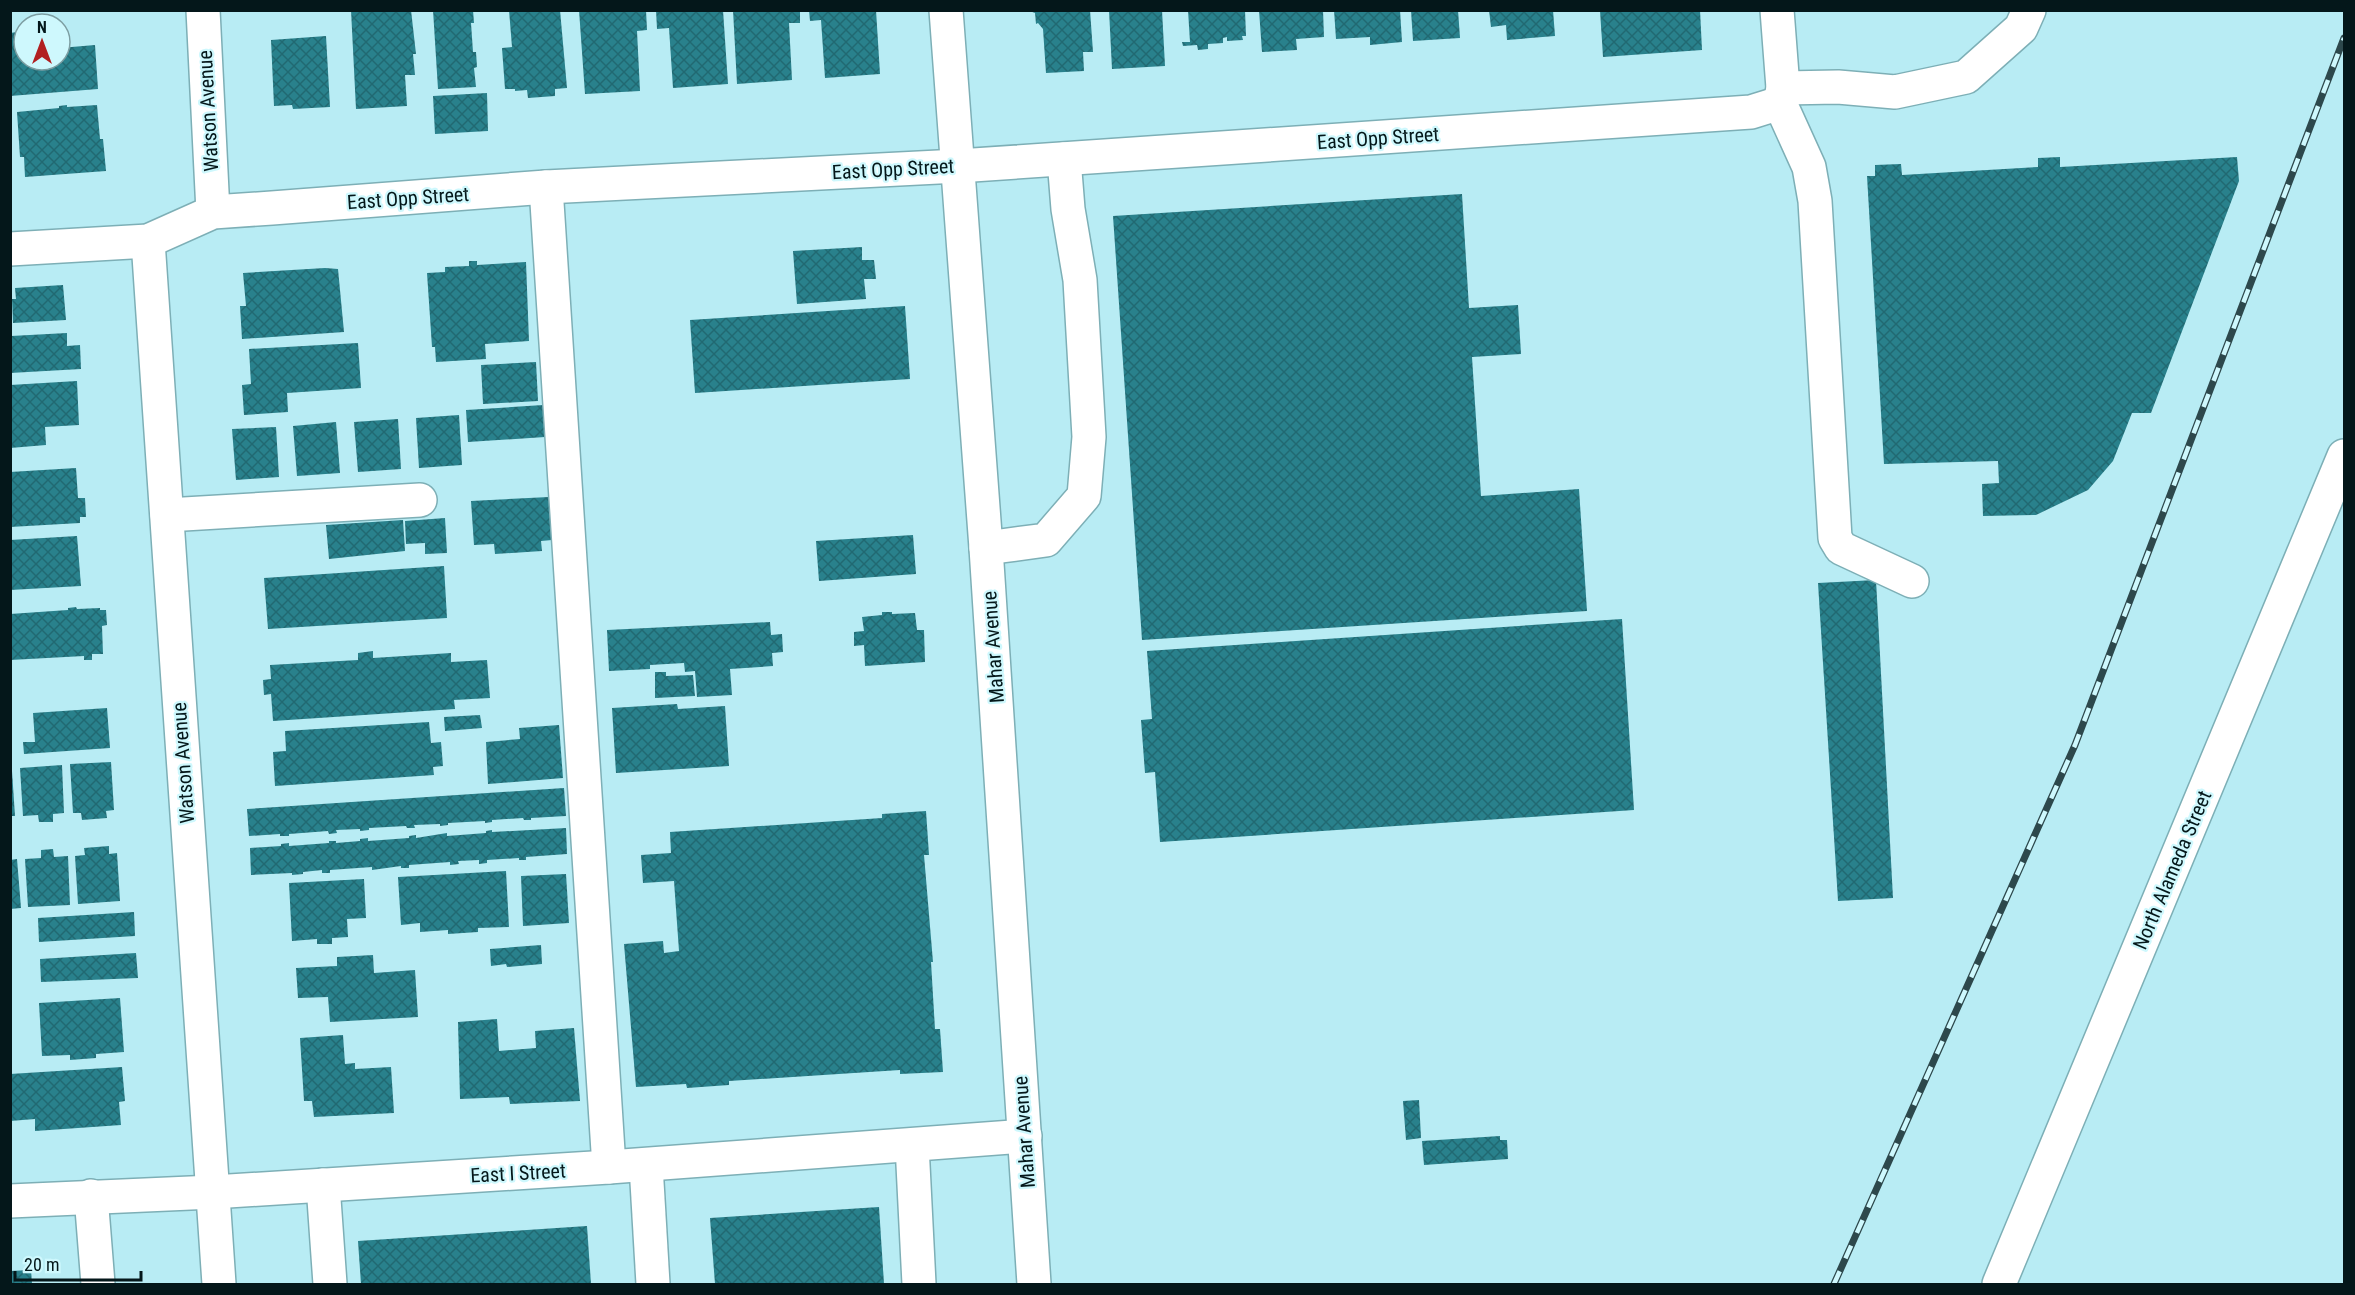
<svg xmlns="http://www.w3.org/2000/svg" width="2355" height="1295" font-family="'Roboto Condensed',sans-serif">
<defs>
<pattern id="building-cross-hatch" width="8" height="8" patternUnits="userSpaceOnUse" patternTransform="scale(1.5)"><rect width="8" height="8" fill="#29818c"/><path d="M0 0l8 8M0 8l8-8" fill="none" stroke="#216972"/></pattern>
</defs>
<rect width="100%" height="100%" fill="#b8ecf4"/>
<g fill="url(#building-cross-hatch)">
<polygon points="351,10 411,10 416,54 413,54 415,75 405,75 407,106 356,109"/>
<polygon points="433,10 473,10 474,23 471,23 473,52 476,52 477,67 474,68 476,87 438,89"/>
<polygon points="509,10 560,10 567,88 555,89 555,96 528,98 527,90 515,91 515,89 505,89 502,48 512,47"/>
<polygon points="579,10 646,10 647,30 637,31 640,91 585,94"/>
<polygon points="656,10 723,10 728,84 673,88 669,28 657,29"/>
<polygon points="733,10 800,10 800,23 789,23 792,80 737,84"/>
<polygon points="809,10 876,10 880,74 825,78 821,20 810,21"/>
<polygon points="1027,10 1090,10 1093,52 1083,52 1084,71 1046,73 1043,29 1038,23 1036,24 1035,13"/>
<polygon points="1109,10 1162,10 1165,66 1112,69"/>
<polygon points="1188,10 1245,10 1246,36 1242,36 1243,40 1227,41 1227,37 1223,38 1223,43 1208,44 1208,49 1198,50 1197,45 1183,46 1182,42 1190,42"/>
<polygon points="1259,10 1323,10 1324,37 1296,39 1297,50 1262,52"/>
<polygon points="1334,10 1400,10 1402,42 1370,45 1370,37 1336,39"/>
<polygon points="1411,10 1458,10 1460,38 1413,41"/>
<polygon points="1489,10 1553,10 1555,36 1507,40 1506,25 1491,27"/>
<polygon points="1600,10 1700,10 1702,50 1603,57"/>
<polygon points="24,31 24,60 60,60 60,48 95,45 98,89 10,96 10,33"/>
<polygon points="326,36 330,107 293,109 292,105 274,106 271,40"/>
<polygon points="487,93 488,131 435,134 433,96"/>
<polygon points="67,105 67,107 97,105 100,139 103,139 106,171 25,177 24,157 20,157 17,112 59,108 59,106"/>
<polygon points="2060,157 2060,167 2237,157 2239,181 2151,413 2132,413 2113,461 2088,490 2036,515 1983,516 1982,484 1999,483 1998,461 1884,464 1867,176 1875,176 1875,165 1901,164 1902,175 2038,167 2038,158"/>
<polygon points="1462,194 1469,308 1518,305 1521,354 1472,357 1481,496 1579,489 1587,611 1142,640 1113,216"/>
<polygon points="862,247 862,260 874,260 876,279 864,279 866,299 797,304 793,251"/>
<polygon points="469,261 477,261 477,265 526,262 529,341 485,344 486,359 436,362 435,347 432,347 427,273 445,272 445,267 469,266"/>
<polygon points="325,268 338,269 344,332 242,339 240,306 246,306 243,273"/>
<polygon points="63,285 66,320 13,323 12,299 16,299 15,288"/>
<polygon points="905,306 910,379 695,393 690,320"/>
<polygon points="67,333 67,346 80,345 81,369 10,373 11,336"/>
<polygon points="358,343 361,388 287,393 288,412 244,415 242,385 251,384 249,349"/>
<polygon points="536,362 538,401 483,404 481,365"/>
<polygon points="77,381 79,425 45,427 46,445 10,448 10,385"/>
<polygon points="543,405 545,437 468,442 466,410"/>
<polygon points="459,415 462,465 419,468 416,418"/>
<polygon points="398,419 401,469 358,472 354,422"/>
<polygon points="336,422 340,473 297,476 293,426"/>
<polygon points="276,427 279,477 236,480 232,429"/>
<polygon points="76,468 78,498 85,498 86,517 80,517 80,523 10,527 10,472"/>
<polygon points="549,497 552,540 541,541 542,551 495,554 494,544 474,545 471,501"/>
<polygon points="445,518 447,553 425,554 425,543 406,544 405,521"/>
<polygon points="403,520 405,551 329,559 326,525"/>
<polygon points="913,535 916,574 819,581 816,541"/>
<polygon points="77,536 81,586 10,590 10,540"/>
<polygon points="444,566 447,618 268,629 264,578"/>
<polygon points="1876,580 1893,898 1838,901 1818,583"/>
<polygon points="76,607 77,609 100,608 100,610 106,610 107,625 102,626 103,654 92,654 92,660 84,660 84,656 10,660 10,614 68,610 68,608"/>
<polygon points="882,612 892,612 892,614 915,613 917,630 924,630 925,662 865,666 864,645 854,646 854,632 864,631 862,617 882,615"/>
<polygon points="1622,619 1634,810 1160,842 1155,772 1145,773 1141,720 1152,719 1147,651"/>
<polygon points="770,622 771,635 782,634 783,652 772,653 773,666 730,669 732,695 697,697 695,671 685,672 684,663 650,665 650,669 609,671 607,630"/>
<polygon points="373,651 373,658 451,653 451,662 487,660 490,698 454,700 455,709 273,721 271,694 264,695 263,680 271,679 270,665 358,660 358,653"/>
<polygon points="655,672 666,672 666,676 693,675 695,696 655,698"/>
<polygon points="677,704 678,709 725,706 729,766 616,773 612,708"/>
<polygon points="107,708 110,748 24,754 23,742 35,742 33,713"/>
<polygon points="480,715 482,728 445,731 444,717"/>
<polygon points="429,722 431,743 441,742 443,766 433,767 434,775 275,786 273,752 286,751 285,731"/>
<polygon points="559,725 563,778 488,784 486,742 520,739 519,728"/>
<polygon points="111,762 114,810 106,811 107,818 82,820 81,813 73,813 70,764"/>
<polygon points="62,765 64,813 53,814 53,822 39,822 38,815 23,816 20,768"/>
<polygon points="10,771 12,771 15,816 10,816"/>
<polygon points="564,788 566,816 531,818 531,820 524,820 523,818 492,820 492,822 485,823 485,821 448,823 448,825 440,826 440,824 414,825 415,828 407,828 406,826 369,828 369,830 360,831 360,829 336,830 337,833 329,834 328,831 289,834 289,836 280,836 280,834 249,836 247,809"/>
<polygon points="926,811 929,855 924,855 933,962 931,962 935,1029 940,1029 943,1072 900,1074 900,1070 729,1081 729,1085 687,1088 686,1084 636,1087 624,944 663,941 664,953 679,951 674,881 643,883 641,855 671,853 670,832 882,818 882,814"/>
<polygon points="566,828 567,854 526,857 526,860 519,860 519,858 487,860 487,863 479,864 479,860 458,861 459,864 450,865 450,862 409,865 409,868 401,868 401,866 372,870 372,867 330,870 330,873 322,873 322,870 303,872 303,874 292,875 292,873 251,875 250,848 281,846 281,844 289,843 289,846 329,843 329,841 336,841 336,843 360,841 360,839 368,838 368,841 409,838 409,836 416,835 416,838 447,833 447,836 486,833 486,831 492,830 492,832"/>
<polygon points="109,846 109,854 117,853 120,901 78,904 75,856 85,855 84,848"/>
<polygon points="53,849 54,857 68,856 70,905 28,907 25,859 41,858 41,850"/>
<polygon points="17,859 21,908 10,909 10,860"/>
<polygon points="506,871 509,927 478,928 478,932 448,934 448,930 420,932 420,923 401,925 398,877"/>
<polygon points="566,874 569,923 523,926 521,876"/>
<polygon points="364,879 366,918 347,919 348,937 332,938 332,944 317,944 317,939 292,941 289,883"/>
<polygon points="134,912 135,936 39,942 38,918"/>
<polygon points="541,945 542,964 507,967 506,964 491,966 490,949"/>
<polygon points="136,953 138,978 41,982 40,959"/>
<polygon points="373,955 374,973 415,970 418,1017 330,1022 328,997 298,998 296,968 337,966 337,957"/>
<polygon points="120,998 124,1052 96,1054 96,1058 70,1060 70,1055 42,1056 39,1003"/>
<polygon points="497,1019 499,1051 536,1048 535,1031 574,1028 580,1101 510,1104 509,1097 460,1099 458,1022"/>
<polygon points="343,1035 345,1064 355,1063 355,1069 391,1067 394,1113 314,1117 312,1101 304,1101 300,1038"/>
<polygon points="122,1067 125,1101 119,1102 121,1125 35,1131 35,1119 10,1121 10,1074"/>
<polygon points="1419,1100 1421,1138 1406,1140 1403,1101"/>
<polygon points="1500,1136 1500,1140 1507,1140 1508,1159 1424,1165 1422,1141"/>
<polygon points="879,1207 884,1284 715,1284 710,1218"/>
<polygon points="587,1226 591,1284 361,1284 358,1241"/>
<polygon points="31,1270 32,1284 10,1284 10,1271"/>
</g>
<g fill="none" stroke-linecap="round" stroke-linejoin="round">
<g stroke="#7dafb6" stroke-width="36">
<g id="minor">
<polyline points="203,10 213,212"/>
<polyline points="946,10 986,548 1034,1284"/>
<polyline points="1777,10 1783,88 1780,103"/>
<polyline points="1783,88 1838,87 1895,92 1966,77 2021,28 2029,10"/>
<polyline points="1780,103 1809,167 1815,201 1835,538 1841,548 1912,581"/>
<polyline points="546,187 609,1167"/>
<polyline points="148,241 219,1284"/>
<polyline points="10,249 148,241 213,212 272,208 546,187 958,166 1751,112 1780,103"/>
<polyline points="167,515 420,500"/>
<polyline points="986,548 1046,540 1084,496 1089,437 1080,280 1068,209 1064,159"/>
<polyline points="912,1145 919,1284"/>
<polyline points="646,1165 653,1284"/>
<polyline points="323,1185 330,1284"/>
<polyline points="91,1196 98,1284"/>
<polyline points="10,1201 213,1192 609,1167 1025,1136"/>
</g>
</g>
<g stroke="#7dafb6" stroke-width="36">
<polyline id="major" points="1999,1284 2344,456"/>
</g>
<use href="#minor" stroke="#fff" stroke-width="33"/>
<use href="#major" stroke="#fff" stroke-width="33"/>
<g stroke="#2d484c" stroke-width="7">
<polyline id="rail" points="1834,1284 2075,745 2344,38"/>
</g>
<use href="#rail" stroke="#cef8fd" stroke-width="4.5" stroke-dasharray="14" stroke-linecap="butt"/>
</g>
<g text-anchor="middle" stroke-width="4.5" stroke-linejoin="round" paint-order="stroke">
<g font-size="20" fill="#04171a" stroke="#cef8fd">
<text transform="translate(208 111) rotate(-93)" y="7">Watson Avenue</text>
<text transform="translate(1378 138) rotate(-4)" y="7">East Opp Street</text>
<text transform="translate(893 169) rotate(-3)" y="7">East Opp Street</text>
<text transform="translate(408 198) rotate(-4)" y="7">East Opp Street</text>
<text transform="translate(993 647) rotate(-94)" y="7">Mahar Avenue</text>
<text transform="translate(183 763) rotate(-94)" y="7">Watson Avenue</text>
<text transform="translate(2172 870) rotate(-67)" y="7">North Alameda Street</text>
<text transform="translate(1024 1132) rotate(-94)" y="7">Mahar Avenue</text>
<text transform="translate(518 1173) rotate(-3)" y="7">East I Street</text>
</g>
</g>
<rect width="2355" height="1295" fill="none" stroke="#04171a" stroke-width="24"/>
<g transform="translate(42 42)"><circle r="28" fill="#cef8fd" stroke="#7d9ea2" stroke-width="1.5"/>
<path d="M0-4.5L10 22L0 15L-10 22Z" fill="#b12021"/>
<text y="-9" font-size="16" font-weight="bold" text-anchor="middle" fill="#04171a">N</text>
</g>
<path d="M15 1271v9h126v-9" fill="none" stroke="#04171a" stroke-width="3"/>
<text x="24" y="1271" font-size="18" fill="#04171a" stroke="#cef8fd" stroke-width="4.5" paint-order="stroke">20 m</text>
</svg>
